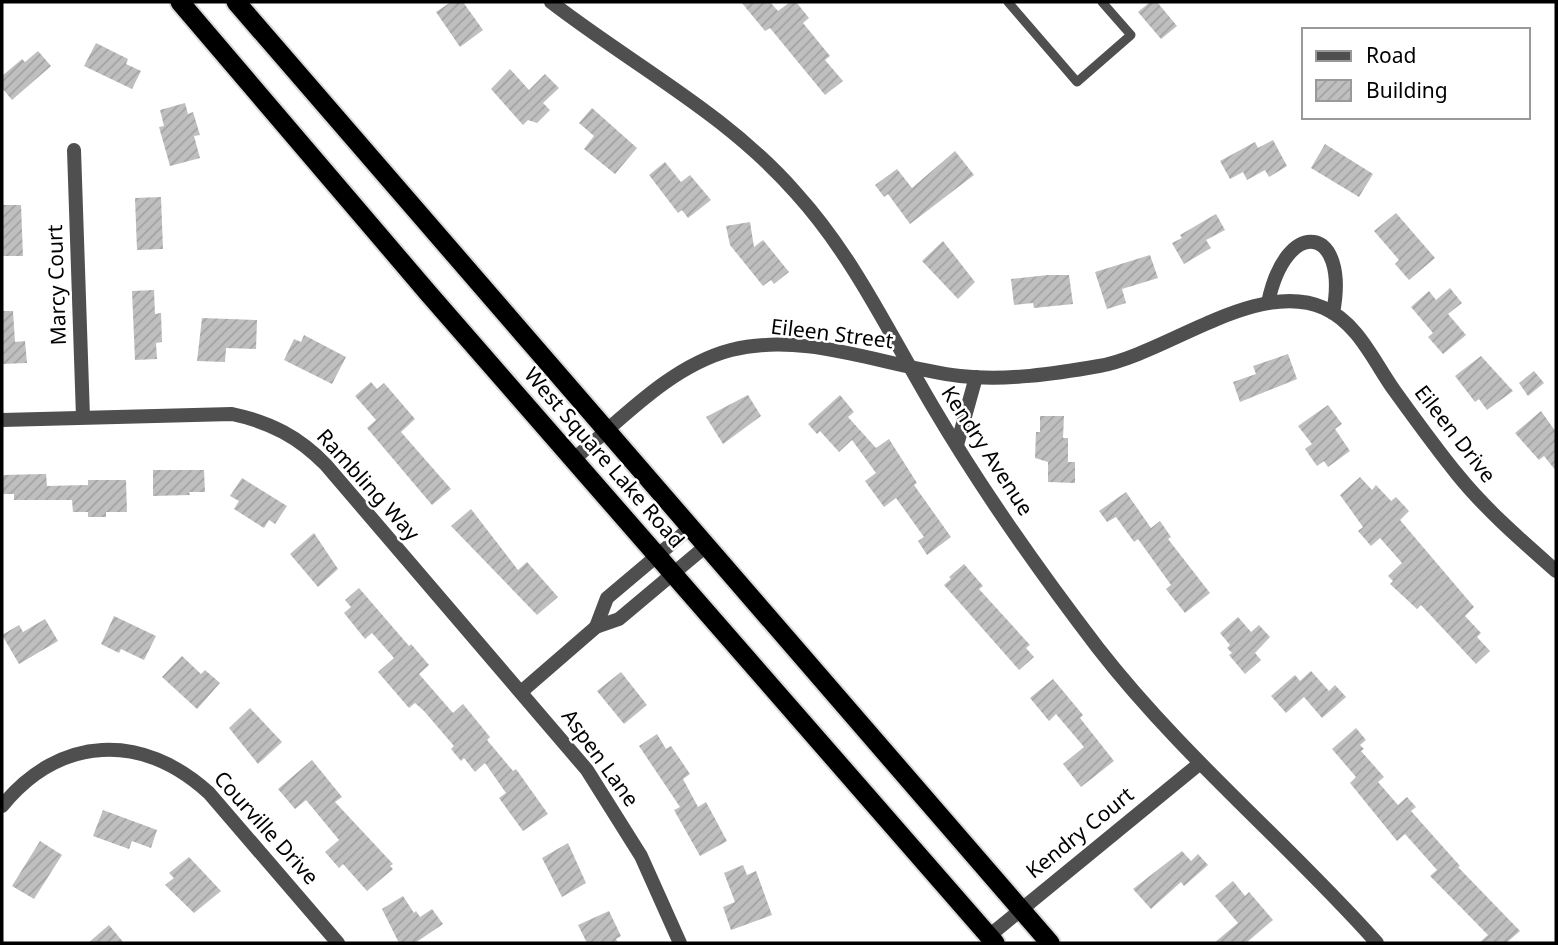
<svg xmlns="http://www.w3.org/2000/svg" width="1558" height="945" font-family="'Noto Sans',sans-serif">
<defs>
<pattern id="building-hatch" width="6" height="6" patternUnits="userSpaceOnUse" patternTransform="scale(1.75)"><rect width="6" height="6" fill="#bfbfbf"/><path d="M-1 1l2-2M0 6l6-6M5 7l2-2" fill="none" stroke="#a2a2a2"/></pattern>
</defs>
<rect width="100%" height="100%" fill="#fff"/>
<g fill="url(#building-hatch)">
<polygon points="451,2 463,2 483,30 460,47 436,12"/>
<polygon points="741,2 770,2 778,11 790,2 796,2 809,18 803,23 830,56 825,60 843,81 825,95 770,28 765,31"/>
<polygon points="1150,2 1157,2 1177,26 1161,39 1138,12"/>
<polygon points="96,43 128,59 126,64 141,71 132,89 84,66"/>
<polygon points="38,51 51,66 12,100 2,88 2,76 22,59 25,62"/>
<polygon points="510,69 529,90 545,74 559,88 543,103 550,110 537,123 528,120 523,125 491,89"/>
<polygon points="185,103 188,114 193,112 200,135 194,136 200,158 170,166 159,127 164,126 160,110"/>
<polygon points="592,108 637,148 615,174 584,149 594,136 579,123"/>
<polygon points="1273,140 1287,166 1269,177 1265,170 1247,180 1243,172 1230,179 1220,161 1255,142 1258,148"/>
<polygon points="1325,144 1373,174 1359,197 1311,168"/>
<polygon points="955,151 974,175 910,224 888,194 884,197 875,185 897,169 912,188"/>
<polygon points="665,162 681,182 690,175 711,200 688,218 682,210 678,213 649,175"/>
<polygon points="161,197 163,249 137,250 135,198"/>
<polygon points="2,205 21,205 23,256 2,256"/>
<polygon points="1396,213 1435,258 1409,280 1395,264 1399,260 1374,231"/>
<polygon points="1216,214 1225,230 1206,240 1211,248 1184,264 1172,243 1182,238 1180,235"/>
<polygon points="750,222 754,247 763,240 789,272 774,284 771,280 763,286 730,245 726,226"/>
<polygon points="943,241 975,282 958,299 922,261"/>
<polygon points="1150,255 1158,278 1122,289 1126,303 1107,309 1095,272"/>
<polygon points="1048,275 1069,275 1073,304 1034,308 1033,303 1014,305 1011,279"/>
<polygon points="1450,288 1462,303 1448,314 1466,335 1443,354 1428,337 1433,333 1411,307 1429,291 1436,300"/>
<polygon points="154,290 155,314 161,313 162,342 156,343 157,359 135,360 132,291"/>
<polygon points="2,311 13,311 15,342 25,341 27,363 2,364"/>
<polygon points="202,318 257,320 256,349 226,348 225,362 197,361"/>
<polygon points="304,335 346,357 332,384 284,360 294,339 301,342"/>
<polygon points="1288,354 1297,379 1240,402 1233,382 1256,374 1253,366"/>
<polygon points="1481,356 1513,391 1487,410 1479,399 1475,402 1455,376"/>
<polygon points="1534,371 1544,383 1528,396 1519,383"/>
<polygon points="371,382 377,389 384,383 415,419 401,432 451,489 432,505 367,428 376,420 355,396"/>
<polygon points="748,395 761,416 723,444 706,417"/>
<polygon points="840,395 854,412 848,417 876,448 889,439 917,483 914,485 951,537 927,555 918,541 924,537 896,498 884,507 865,481 876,473 852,440 839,452 820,431 817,434 808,424"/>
<polygon points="1328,405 1342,424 1335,429 1350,451 1328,467 1324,461 1317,466 1305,449 1312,444 1298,426"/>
<polygon points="1541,411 1556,432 1556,471 1544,456 1539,460 1515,433"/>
<polygon points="1040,416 1064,416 1063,438 1068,438 1068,462 1075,462 1075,483 1048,482 1048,462 1035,458 1036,432 1040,432"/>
<polygon points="153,470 204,470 205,492 189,492 190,495 153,496"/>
<polygon points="46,474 47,486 88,485 88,480 126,480 127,512 106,512 106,517 88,517 88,512 73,512 72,500 14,500 14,494 2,494 2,475"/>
<polygon points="1360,477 1372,490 1376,485 1391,501 1396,497 1409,511 1400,520 1474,607 1465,616 1481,633 1477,637 1490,651 1476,664 1421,605 1417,609 1390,584 1393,581 1388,576 1402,563 1380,538 1371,546 1358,531 1363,527 1340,495"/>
<polygon points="242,478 287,506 275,524 269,520 264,528 234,509 239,501 230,496"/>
<polygon points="1126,492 1151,528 1160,521 1171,537 1168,539 1210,593 1185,613 1166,589 1171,585 1138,539 1134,542 1116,517 1107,522 1099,511"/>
<polygon points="471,509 518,570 527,562 558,597 537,615 451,526"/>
<polygon points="314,533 338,569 318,587 290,554"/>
<polygon points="964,564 983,586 979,589 1030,645 1026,648 1034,657 1019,670 944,585 951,579 949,577"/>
<polygon points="359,588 409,646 411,644 429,665 419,674 453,713 463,704 490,737 487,740 513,771 516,769 548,814 523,831 499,798 506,793 485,763 475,772 464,758 461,761 451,749 454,746 424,711 415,703 409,708 378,672 394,658 372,633 365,639 344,613 351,607 345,600"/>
<polygon points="114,616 156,636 144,660 121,649 119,653 101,644"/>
<polygon points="1238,617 1251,632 1259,625 1270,637 1255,653 1261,660 1245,674 1229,655 1232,653 1227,648 1230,645 1220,633"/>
<polygon points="45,619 58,641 19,664 2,635 19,625 23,632"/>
<polygon points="182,656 201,674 205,670 220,683 197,709 162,677"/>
<polygon points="1311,671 1329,691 1335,685 1346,697 1322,718 1304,697 1286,713 1271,696 1295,675 1300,681"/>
<polygon points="621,672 647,705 624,724 597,691"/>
<polygon points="1053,679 1083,715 1080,718 1114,761 1081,787 1063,764 1084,747 1056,714 1049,721 1030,698"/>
<polygon points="250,708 282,742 258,764 229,728"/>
<polygon points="1356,728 1366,740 1360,745 1364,749 1361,751 1384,777 1378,782 1398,805 1407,797 1416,807 1411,811 1460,866 1458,867 1520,931 1506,943 1479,943 1488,935 1430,876 1437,870 1405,834 1397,841 1350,783 1356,777 1332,749"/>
<polygon points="657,734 666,749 671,746 690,774 683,779 698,807 706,802 727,841 700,856 674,810 680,807 639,746"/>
<polygon points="312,760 342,797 335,802 393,864 390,866 393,869 367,891 343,864 339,868 325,852 339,840 306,800 295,809 278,789"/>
<polygon points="103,810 157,830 151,848 132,841 129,849 93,836"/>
<polygon points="40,841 62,855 34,899 12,886"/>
<polygon points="568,843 586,883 562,897 542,858"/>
<polygon points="1182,851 1191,861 1198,854 1208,865 1184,886 1181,882 1151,909 1133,889"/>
<polygon points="189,857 221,891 194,913 165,885 174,878 169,873"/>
<polygon points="743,865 747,875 756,871 772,915 731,930 723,907 735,902 724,873"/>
<polygon points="1233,881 1245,896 1249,892 1273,920 1246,943 1214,943 1238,923 1215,896"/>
<polygon points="403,896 414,913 416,911 420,917 432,909 443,924 415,943 399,943 382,909"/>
<polygon points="609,911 621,936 616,939 618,943 587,943 578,925"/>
<polygon points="109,925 124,943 88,943"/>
</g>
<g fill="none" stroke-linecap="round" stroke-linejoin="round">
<g stroke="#dbdbdb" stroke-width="23">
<g id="trunk">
<polyline points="180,2 429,294 995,943"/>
<polyline points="236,2 1050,943"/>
</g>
</g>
<polyline stroke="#4f4f4f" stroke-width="9" points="1008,2 1077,82 1131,35 1102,2"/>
<g stroke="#4f4f4f" stroke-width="14">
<path d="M551 2C634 66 727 114 796 193 854 257 889 333 933 407 982 490 1039 571 1098 648 1182 756 1287 842 1377 943"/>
<polyline points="74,150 83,417"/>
<path d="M1268 303C1286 215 1350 225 1333 313"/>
<path d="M2 420 232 414C270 422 299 437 326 465L587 770 641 856 680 943"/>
<polyline points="957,445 976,377"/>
<path d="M575 458C622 419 670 366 731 350 807 331 885 367 960 376 1006 381 1054 374 1099 366 1166 354 1257 278 1324 308 1358 323 1374 362 1394 390 1415 419 1435 447 1457 474 1486 510 1522 541 1556 571"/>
<polyline points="596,627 607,598 690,528"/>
<polyline points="521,692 596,627 619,619 706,546"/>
<path d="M2 806C60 735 142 732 209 793L338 943"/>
<polyline points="989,936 1199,764"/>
</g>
<use href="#trunk" stroke="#000" stroke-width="19"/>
</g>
<g text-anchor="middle" stroke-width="5" stroke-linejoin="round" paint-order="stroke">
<g font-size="21" fill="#000" stroke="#fff">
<text transform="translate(57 285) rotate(-92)" y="7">Marcy Court</text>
<text transform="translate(832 334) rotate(7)" y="7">Eileen Street</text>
<text transform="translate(1455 434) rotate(52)" y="7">Eileen Drive</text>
<text transform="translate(987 451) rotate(57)" y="7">Kendry Avenue</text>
<text transform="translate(604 458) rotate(49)" y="7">West Square Lake Road</text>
<text transform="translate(368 485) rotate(48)" y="7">Rambling Way</text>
<text transform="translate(600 758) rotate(54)" y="7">Aspen Lane</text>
<text transform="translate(266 828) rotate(48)" y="7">Courville Drive</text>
<text transform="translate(1080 833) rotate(-39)" y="7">Kendry Court</text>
</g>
</g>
<rect width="1558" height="945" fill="none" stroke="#000000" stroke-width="7"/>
<rect x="1302" y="28" width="228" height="91" fill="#ffffff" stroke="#999999" stroke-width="2"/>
<rect x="1316" y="51" width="35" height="10" fill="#4f4f4f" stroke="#999999" stroke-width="2"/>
<text x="1366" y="63" font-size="21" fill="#000000">Road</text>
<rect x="1316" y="80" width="35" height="21" fill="url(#building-hatch)" stroke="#999999" stroke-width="2"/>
<text x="1366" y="98" font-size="21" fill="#000000">Building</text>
</svg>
